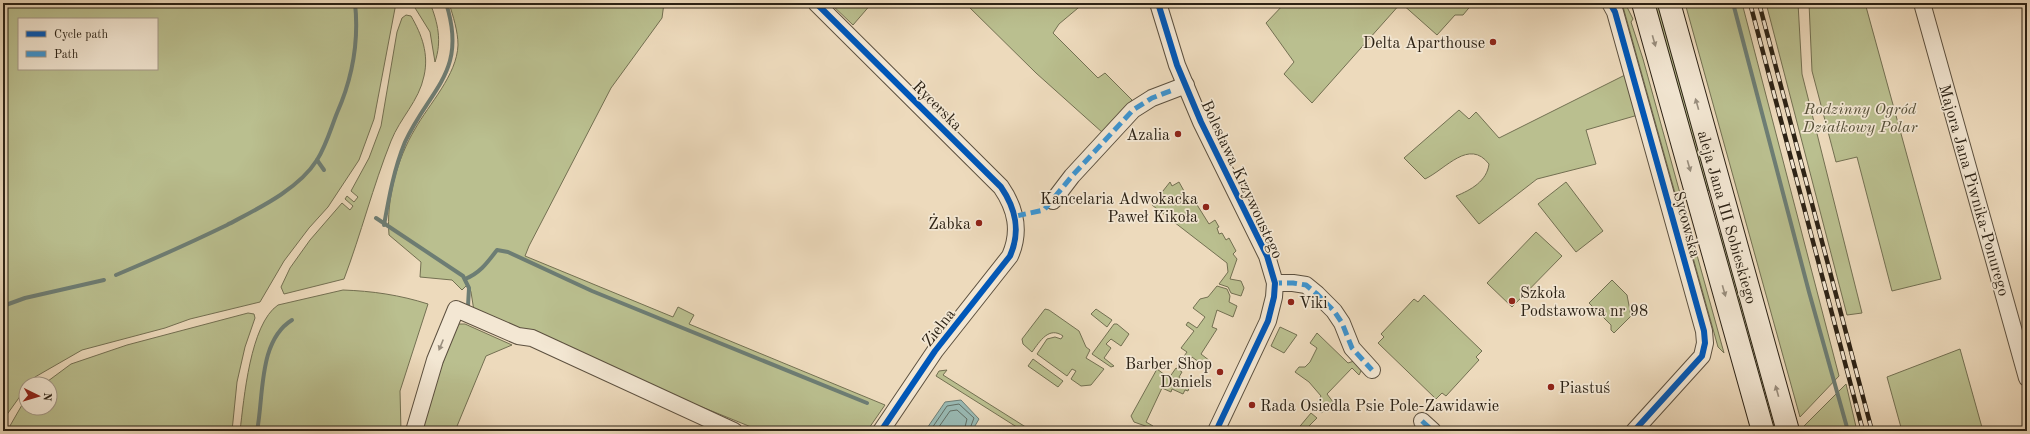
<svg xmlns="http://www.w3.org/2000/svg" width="2030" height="434" font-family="'Old Standard TT',serif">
<rect width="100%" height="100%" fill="#eddabc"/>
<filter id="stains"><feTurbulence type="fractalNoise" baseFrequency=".005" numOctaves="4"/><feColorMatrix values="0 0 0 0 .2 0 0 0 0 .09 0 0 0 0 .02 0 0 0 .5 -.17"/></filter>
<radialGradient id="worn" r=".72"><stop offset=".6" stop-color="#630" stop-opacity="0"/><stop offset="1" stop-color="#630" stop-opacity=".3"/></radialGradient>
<g fill="#babf8f" stroke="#737052" fill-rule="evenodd">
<path d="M3 3H396L374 119 359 160 328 207 309 228 284 261 260 302 190 319 165 328 82 350 35 377 29 384H26V388L3 420ZM19 19H157V69H19Z"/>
<path d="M412 3H430C438 23 442 41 435 62L430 32Z"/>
<path d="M449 3H664L662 18 611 88 529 246 525 256 673 317 678 307 694 315 689 324 885 405 867 431H761L507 328 474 311 471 292 468 284 462 290 452 280 420 277 421 262 389 235C386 200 397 159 415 129 429 104 457 75 458 45 458 31 453 16 449 3Z"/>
<polygon points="830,3 872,3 853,25"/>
<polygon points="965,3 1084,3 1059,24 1053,33 1098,78 1105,73 1132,100 1103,133 1036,73"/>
<polygon points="1285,3 1473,3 1463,15 1455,15 1437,35 1401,3 1312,103 1284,74 1294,62 1266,23"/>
<polygon points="1622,3 1625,3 1633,19 1631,22 1643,59 1724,353 1718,347"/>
<polygon points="1654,3 1660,3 1711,189 1710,191 1707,190"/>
<polygon points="1685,3 1742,3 1839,376 1800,417"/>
<polygon points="1766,3 1798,3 1802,74 1862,313 1847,315"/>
<polygon points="1809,3 1865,3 1941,279 1892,291 1857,157 1836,162 1812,71"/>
<path d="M406 15 411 16C422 35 429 54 424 76 419 101 400 118 391 141 373 186 361 234 344 279L284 294 281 287 290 268 310 240 342 203 350 210 353 206 345 199 347 196 354 202 358 197 351 191 369 158 381 126 397 32 402 18Z"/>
<path d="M1627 74 1638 115 1586 130 1596 164 1537 179 1479 224 1456 196C1471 190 1487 181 1489 164 1469 138 1446 169 1425 179L1404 158 1459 110 1469 119 1476 112 1499 138Z"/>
<polygon points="1170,182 1172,186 1179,182 1184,191 1181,192 1184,198 1187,197 1189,202 1194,200 1209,224 1215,220 1219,227 1217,228 1219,234 1222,233 1226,240 1229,238 1236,251 1233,254 1237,259 1230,279 1241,281 1244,288 1241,296 1231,293 1228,287 1219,284 1228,272 1227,263 1152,205"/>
<polygon points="1566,182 1603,231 1576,252 1538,204"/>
<polygon points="1536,232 1562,256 1512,307 1487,283"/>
<polygon points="1722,233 1779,431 1773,431 1719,235"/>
<polygon points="1612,280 1627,295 1631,316 1614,333 1611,330 1611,325 1589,303"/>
<polygon points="1217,286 1227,289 1230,296 1229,302 1237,306 1233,317 1217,310 1212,327 1217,329 1201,354 1210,361 1207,368 1192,357 1183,370 1177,366 1187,352 1181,348 1194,331 1186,325 1188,322 1197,328 1205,317 1193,308 1200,299 1208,297"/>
<path d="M343 290C372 291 400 295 428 304L400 391 401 431H240C244 399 250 324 278 305Z"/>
<polygon points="1424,295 1482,351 1476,357 1479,360 1446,396 1442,393 1436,399 1378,343 1384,337 1381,334 1414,299 1418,302"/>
<path d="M1045 309 1049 310 1079 331 1086 347 1090 350 1086 358 1104 369 1091 385 1081 386 1071 379 1076 371 1072 369 1067 376 1037 354 1047 339 1055 337 1061 339 1063 336C1049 326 1040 341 1032 352L1023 344 1022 339Z"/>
<polygon points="1096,309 1112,320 1107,327 1091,314"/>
<polygon points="248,313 254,314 255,318 245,347 237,382 232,431 7,431 26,398 26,408 50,408 50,384 44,384 71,364 127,345"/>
<polygon points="457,324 465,324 512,345 486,356 455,431 418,431"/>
<polygon points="1114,324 1117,324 1129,334 1121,346 1111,339 1106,344 1111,348 1104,358 1114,366 1111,367 1092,354"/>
<polygon points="1280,327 1297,335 1284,353 1271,346"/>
<polygon points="1317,333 1348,363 1354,361 1362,369 1359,375 1352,368 1327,394 1333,402 1322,413 1315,407 1321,396 1309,382 1295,372 1299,367 1305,367 1310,362 1317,348 1310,343"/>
<polygon points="1960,349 1983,431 1902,431 1887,377"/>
<polygon points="1033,359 1063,381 1058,387 1028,366"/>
<polygon points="1176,368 1182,372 1179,377 1187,382 1185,385 1189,388 1188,391 1185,390 1183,394 1172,389 1171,392 1162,388 1146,422 1153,426 1154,429 1134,422 1131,416 1157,369 1169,378"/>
<polygon points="947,370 943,375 1032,431 1023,431 936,376 939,371"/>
<polygon points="1846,384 1857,431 1806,431 1804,426"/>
<polygon points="1311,413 1317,418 1309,426 1315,431 1296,431"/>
</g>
<polygon fill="#99bab4" stroke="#6d7d74" points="961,400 979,419 972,431 925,431 945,402"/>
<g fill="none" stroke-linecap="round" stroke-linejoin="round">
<g stroke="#626e64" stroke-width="1">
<polyline points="930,431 947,406 959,404 974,418 969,431"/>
<polyline points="936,431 950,411 957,410 967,419 964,431"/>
</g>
<g stroke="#6d7d74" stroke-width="4">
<polyline points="1733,3 1809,292 1848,431"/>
<polyline points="317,160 324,170"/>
<polyline points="376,218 463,276 469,288 468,306"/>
<path d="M384 225C389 197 394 169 405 142 430 88 468 72 446 3"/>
<path d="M116 275C154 259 190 243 227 225 257 209 298 190 317 160 326 146 331 128 337 113 352 79 359 40 355 3"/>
<path d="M465 279C480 273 487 263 497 250L508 252 592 291 867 403"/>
<polyline points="3,306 25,298 104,280"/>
<path d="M257 431C264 396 258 341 292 320"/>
</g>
<g stroke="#5c503f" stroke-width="18">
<g id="minor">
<path d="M816 3 1001 187C1016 209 1021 231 1010 256L935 351 881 431"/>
<polyline points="1158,3 1177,65 1201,122 1267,256 1275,283 1274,297 1268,321 1216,431"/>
<polyline points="1610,3 1615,12 1704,331 1705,343 1702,356 1634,431"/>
<polyline points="1922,3 2027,378"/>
<polyline points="1053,201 1072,176 1133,110 1152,98 1186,85"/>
<polyline points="1275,283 1293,283 1306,285 1317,294 1334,311 1342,323 1352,348 1372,370"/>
<polyline points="1422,421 1433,431"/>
<polyline points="414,431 435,360 456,309 518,336 532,338 734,431"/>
</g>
</g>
<g stroke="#2c2215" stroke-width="24">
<g id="secondary">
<polyline points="1643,3 1763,431"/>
<polyline points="1669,3 1788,431"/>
</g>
</g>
<use href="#minor" stroke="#f3e7d3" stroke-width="16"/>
<use href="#secondary" stroke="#f3e7d3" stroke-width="22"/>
<g stroke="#2c2215" stroke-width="4.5">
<g id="rail">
<polyline points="1750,3 1863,431"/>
<polyline points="1759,3 1872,431"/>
</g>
</g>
<use href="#rail" stroke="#f3e7d3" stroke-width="3" stroke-dasharray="9" stroke-linecap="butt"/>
<g stroke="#3c95d3" stroke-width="5" stroke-dasharray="10 5" stroke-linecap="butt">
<polyline points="1016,216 1044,210 1072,176 1133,110 1152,98 1173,90"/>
<polyline points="1275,286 1275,283 1293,283 1306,285 1317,294 1334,311 1342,323 1352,348 1372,370"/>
<polyline points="1422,421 1433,431"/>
</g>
<g stroke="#f3e7d3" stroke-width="8">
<g id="cycleway">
<path d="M816 3 1001 187C1016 209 1021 231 1010 256L935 351 881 431"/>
<polyline points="1158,3 1177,65 1201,122 1267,256 1275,283 1274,297 1268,321 1216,431"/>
<polyline points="1610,3 1615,12 1704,331 1705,343 1702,356 1634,431"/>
</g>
</g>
<use href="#cycleway" stroke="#0057b8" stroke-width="6"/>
</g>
<defs><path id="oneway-solid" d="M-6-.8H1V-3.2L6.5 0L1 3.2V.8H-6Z"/></defs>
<g fill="#998e7e">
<use href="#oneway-solid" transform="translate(1654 41) rotate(74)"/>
<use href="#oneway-solid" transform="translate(1697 104) rotate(-106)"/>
<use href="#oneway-solid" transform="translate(1689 166) rotate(74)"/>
<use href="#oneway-solid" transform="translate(1724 291) rotate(74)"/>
<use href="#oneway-solid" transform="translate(441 345) rotate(112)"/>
<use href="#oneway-solid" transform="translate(1777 391) rotate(-106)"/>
</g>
<g fill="#8f2418" stroke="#f3e7d3" stroke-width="1.5">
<circle cx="1493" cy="42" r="4"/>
<circle cx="1178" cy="134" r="4"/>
<circle cx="1206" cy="207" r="4"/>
<circle cx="979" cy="223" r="4"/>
<circle cx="1512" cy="301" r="4"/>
<circle cx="1291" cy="302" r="4"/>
<circle cx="1220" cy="372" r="4"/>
<circle cx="1551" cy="387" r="4"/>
<circle cx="1252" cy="405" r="4"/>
</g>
<g text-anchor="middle" stroke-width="3.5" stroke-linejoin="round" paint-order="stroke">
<g font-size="16" fill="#2c2215" stroke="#f3e7d3" text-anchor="end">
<text x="1485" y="48">Delta Aparthouse</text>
<text x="1170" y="140">Azalia</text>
<text x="1198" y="204">Kancelaria Adwokacka<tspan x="1198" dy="18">Paweł Kikoła</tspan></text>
<text x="971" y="229">Żabka</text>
<text x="1520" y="298" text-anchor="start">Szkoła<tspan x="1520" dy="18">Podstawowa nr 98</tspan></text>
<text x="1299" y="308" text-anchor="start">Viki</text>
<text x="1212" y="369">Barber Shop<tspan x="1212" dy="18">Daniels</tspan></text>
<text x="1559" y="393" text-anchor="start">Piastuś</text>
<text x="1260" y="411" text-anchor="start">Rada Osiedla Psie Pole-Zawidawie</text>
</g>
<g font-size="16" fill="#2c2215" stroke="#f3e7d3">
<text transform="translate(938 105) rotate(45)" y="6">Rycerska</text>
<text transform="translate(1243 179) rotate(65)" y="6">Bolesława Krzywoustego</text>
<text transform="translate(1975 190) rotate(74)" y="6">Majora Jana Piwnika-Ponurego</text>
<text transform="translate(1728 217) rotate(74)" y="6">aleja Jana III Sobieskiego</text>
<text transform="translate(1688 224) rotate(75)" y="6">Sycowska</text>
<text transform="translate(938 327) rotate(-52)" y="6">Zielna</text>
</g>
<g font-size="16" font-style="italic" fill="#57513a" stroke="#f3e7d3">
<text x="1860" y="114">Rodzinny Ogród<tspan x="1860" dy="18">Działkowy Polar</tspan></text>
</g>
</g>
<rect width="2030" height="434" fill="none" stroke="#eddabc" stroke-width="16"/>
<rect x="4" y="4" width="2022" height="426" fill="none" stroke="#2c2215" stroke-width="2"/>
<rect x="8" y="8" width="2014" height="418" fill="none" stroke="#2c2215"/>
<rect x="18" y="18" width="140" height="52" fill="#f3e7d3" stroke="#a39887"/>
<rect x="26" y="31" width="20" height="6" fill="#0057b8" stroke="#a39887"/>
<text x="54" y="38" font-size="12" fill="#2c2215">Cycle path</text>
<rect x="26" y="51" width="20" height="6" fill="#3c95d3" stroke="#a39887"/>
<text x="54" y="58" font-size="12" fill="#2c2215">Path</text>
<g transform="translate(38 396) rotate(95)"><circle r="19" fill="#f3e7d3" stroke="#a39887"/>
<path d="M0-3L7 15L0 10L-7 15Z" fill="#8f2418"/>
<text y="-6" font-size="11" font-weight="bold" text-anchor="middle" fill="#2c2215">N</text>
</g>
<rect width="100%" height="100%" filter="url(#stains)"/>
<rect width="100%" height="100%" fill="url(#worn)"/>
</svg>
